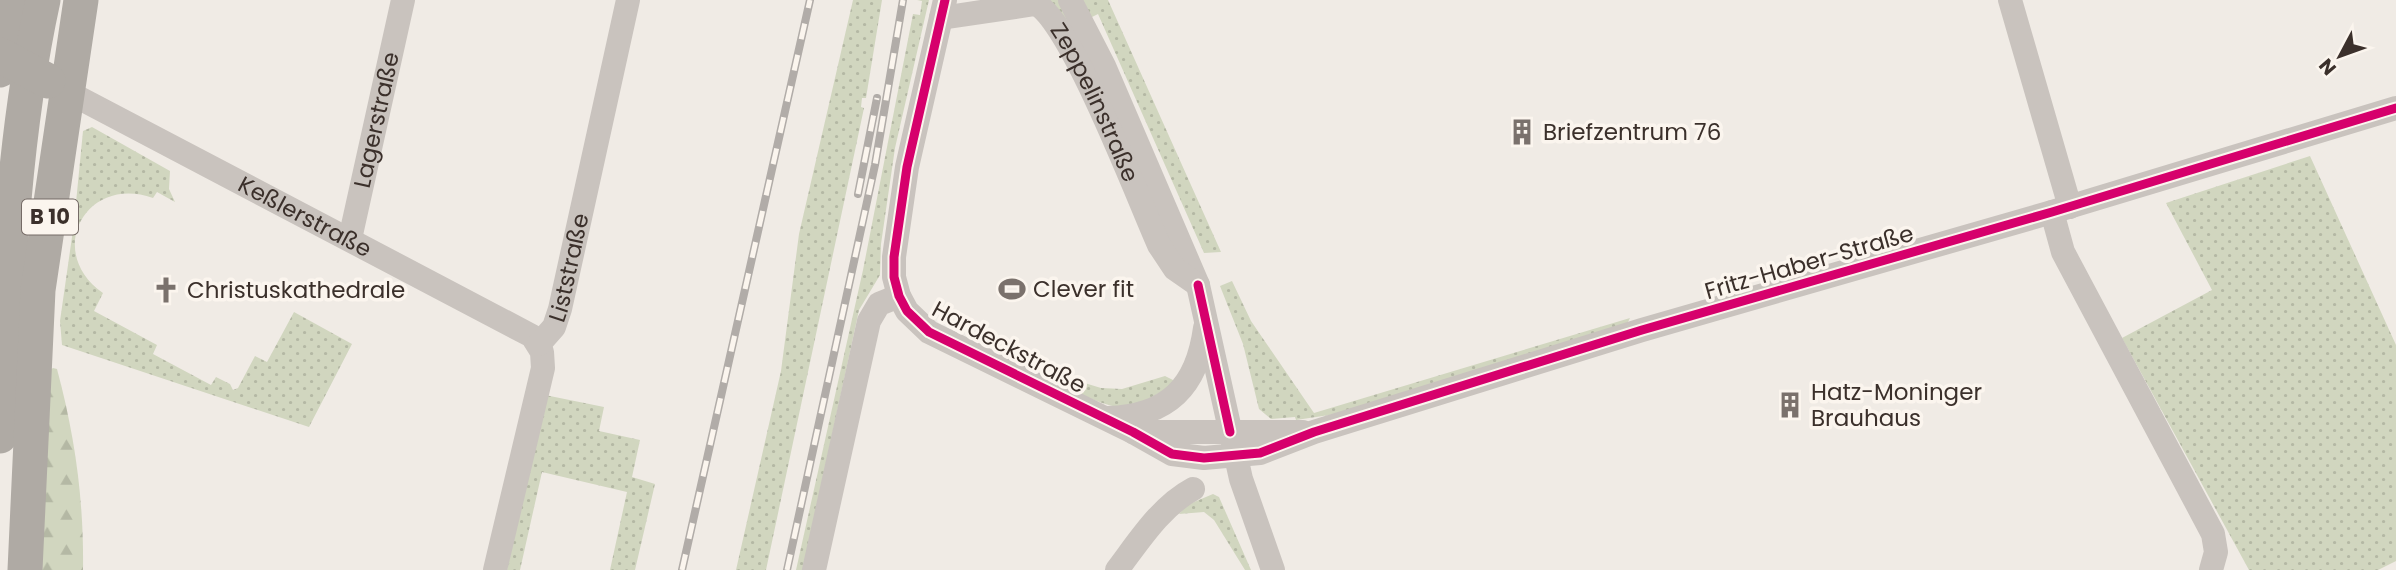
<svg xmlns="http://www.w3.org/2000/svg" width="2396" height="570" font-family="Poppins,sans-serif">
<defs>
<pattern id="green-dots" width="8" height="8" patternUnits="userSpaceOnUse" patternTransform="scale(1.75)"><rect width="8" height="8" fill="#d1d6bf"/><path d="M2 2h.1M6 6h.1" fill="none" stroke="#b4b8a4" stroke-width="1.8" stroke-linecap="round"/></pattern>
<pattern id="forest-firs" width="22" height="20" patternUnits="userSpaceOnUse" patternTransform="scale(1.75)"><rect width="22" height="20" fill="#d1d6bf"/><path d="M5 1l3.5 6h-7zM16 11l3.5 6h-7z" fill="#b4b8a4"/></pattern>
</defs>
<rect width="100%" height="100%" fill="#f0ebe5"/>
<g fill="url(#green-dots)">
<polygon points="853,0 882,0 866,98 862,98 861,107 864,108 766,570 736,570 781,371 799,234"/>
<polygon points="917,0 929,0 895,148 881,244 880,275 859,310 803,570 796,570 863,270 913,14 920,15 922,1"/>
<polygon points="1048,0 1108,0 1221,252 1204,253 1098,14 1068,29"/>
<path d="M92 127 170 171 169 189 175 202 157 192 153 198C86 174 44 252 103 293L94 311 157 345 153 354 211 385 216 377 230 384 233 390 238 388 255 356 267 362 294 312 352 344 309 427 62 345 60 321 74 223 83 131Z"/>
<polygon points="2310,156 2396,345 2396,561 2378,570 2249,570 2122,338 2212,290 2166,203"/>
<polygon points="1232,281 1251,321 1314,413 1630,318 1627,324 1336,414 1296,420 1295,417 1271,419 1259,409 1243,344 1220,286"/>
<path d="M1165 376 1177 382C1134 408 1130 417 1081 394L1078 381 1101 388 1122 389Z"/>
<polygon points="545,395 604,407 599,431 640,440 632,477 655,484 635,570 610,570 627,492 542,472 520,570 507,570"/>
<polygon points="1213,494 1219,497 1251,570 1245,570 1214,520 1204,512 1179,514 1187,505"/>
</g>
<path fill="url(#forest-firs)" d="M53 368 57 369C75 436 84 501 83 570H41L50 370Z"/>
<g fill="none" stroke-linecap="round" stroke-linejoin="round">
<g stroke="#c9c3be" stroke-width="24">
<polyline points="945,0 907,167 894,257 894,277 899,296 907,311 929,332 1133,432 1172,454 1204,458 1260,453 1314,432 1642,330 2052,212 2396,108"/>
<polyline points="1070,0 1104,66 1198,285 1241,479 1273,570"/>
<polyline points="2010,0 2070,207"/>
<path id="s1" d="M941 18 1035 4C1069 16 1140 203 1159 245L1175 269 1198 285"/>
<path id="s2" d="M66 91 532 336 542 352 543 368 495 570"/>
<polyline points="2052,212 2063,252 2213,534 2216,552 2211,570"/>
<path id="s3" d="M350 239 403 0"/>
<path id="s4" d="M539 344 554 327 560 309 628 0"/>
<path d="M1108 418C1168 416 1197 387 1205 328"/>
<polyline points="1133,432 1303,432"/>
<polyline points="814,570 869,321 879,304 899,296"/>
<path d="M1117 570C1139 541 1161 506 1193 489"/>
</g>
<g stroke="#afaaa4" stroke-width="35">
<polyline points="0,70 14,0"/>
<path d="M0 436C7 290 12 142 43 0"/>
<polyline points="25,570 38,290 81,0"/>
</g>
<g stroke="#b1aca8" stroke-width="8">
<g id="rail">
<polyline points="858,194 877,98"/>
<polyline points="682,570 810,0"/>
<polyline points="787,570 875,165 903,0"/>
</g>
</g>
<use href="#rail" stroke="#fbf5ee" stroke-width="5" stroke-dasharray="16" stroke-linecap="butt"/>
<polyline stroke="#afaaa4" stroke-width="35" points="0,55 48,81"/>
<g stroke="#fbf5ee" stroke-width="13">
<g id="cycleway">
<polyline points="945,0 907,167 894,257 894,277 899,296 907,311 929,332 1133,432 1172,454 1204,458 1260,453 1314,432 1642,330 2052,212 2396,108"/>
<polyline points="1198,285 1230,432"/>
</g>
</g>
<use href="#cycleway" stroke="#d6006c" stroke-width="9"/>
</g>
<defs>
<g id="building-bare" transform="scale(2.1)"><path d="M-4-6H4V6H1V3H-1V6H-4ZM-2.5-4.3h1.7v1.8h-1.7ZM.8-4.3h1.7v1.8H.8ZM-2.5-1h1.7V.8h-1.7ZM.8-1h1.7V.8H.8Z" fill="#7a716c" stroke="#fbf5ee" stroke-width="2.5" paint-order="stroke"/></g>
<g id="stadium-bare" transform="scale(2.1)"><path d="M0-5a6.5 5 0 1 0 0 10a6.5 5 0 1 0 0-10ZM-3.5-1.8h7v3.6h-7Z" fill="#7a716c" stroke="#fbf5ee" stroke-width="2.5" paint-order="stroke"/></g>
<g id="church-bare" transform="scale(2.1)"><path d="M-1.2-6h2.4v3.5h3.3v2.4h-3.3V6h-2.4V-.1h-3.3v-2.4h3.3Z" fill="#7a716c" stroke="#fbf5ee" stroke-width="2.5" paint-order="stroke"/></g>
</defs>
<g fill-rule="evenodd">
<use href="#building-bare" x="1522" y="132"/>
<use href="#stadium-bare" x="1012" y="289"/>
<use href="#church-bare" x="166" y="290"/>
<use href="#building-bare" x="1790" y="405"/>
</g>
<g text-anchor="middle" stroke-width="7" stroke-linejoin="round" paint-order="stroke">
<rect fill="#fbf5ee" stroke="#756b66" stroke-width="2" x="22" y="199.5" width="56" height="35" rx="5"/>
<g font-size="21" font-weight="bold" fill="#3b302b">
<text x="50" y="224">B 10</text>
</g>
<g font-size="23" fill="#3b302b" stroke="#fbf5ee">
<text dy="8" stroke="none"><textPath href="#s1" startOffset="212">Zeppelinstraße</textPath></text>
<text dy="8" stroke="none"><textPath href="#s3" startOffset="122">Lagerstraße</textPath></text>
<text dy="8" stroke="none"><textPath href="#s2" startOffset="270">Keßlerstraße</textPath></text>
<text transform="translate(1809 262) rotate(-16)" y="8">Fritz-Haber-Straße</text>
<text dy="8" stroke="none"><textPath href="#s4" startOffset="84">Liststraße</textPath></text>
<text transform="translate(1009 347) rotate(28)" y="8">Hardeckstraße</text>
</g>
<g font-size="23" fill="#3b302b" stroke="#fbf5ee" text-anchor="start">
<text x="1543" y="140">Briefzentrum 76</text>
<text x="1033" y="297">Clever fit</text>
<text x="187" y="298">Christuskathedrale</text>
<text x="1811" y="400">Hatz-Moninger<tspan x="1811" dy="26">Brauhaus</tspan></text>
</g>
</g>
<g transform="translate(2340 56) rotate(229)" stroke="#fbf5ee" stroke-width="5" paint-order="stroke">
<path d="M0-5L12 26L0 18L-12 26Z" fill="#3b302b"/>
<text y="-10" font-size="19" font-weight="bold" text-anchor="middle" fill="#3b302b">N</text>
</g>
</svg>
